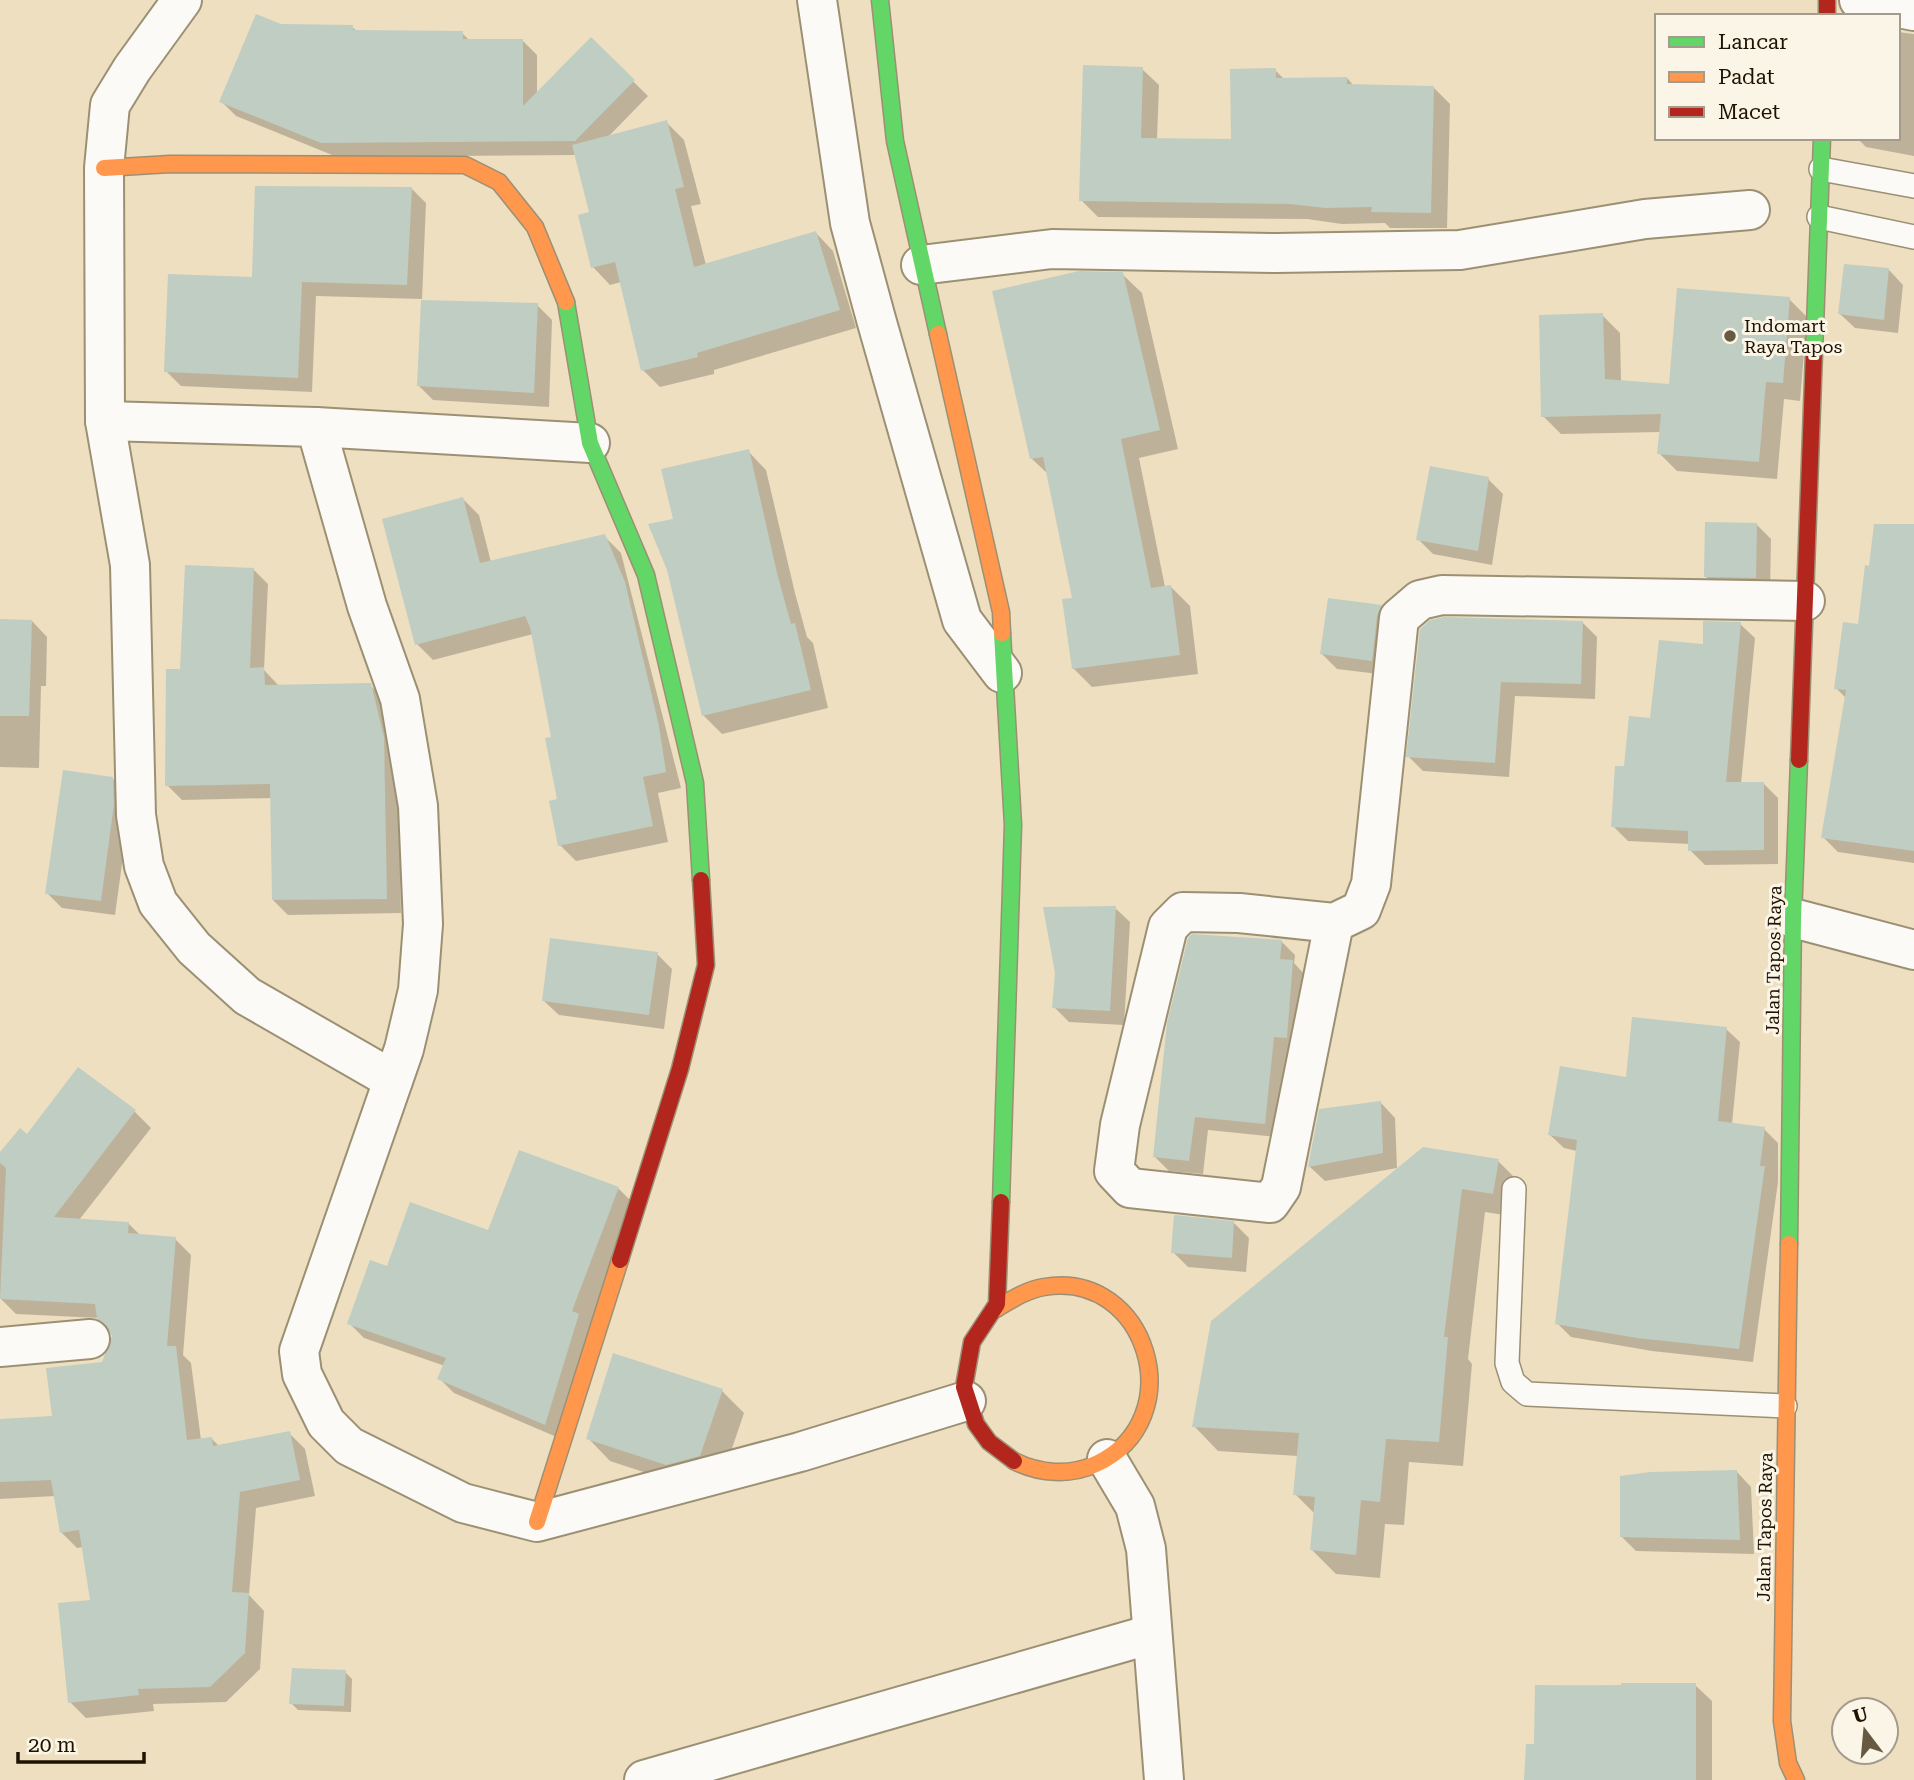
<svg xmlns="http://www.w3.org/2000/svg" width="1914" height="1780" font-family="'Roboto Serif',serif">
<rect width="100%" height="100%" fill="#eddfc0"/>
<g fill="#0003">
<polygon points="281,26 352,27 358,32 462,33 470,41 522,40 537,55 537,94 591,40 648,96 607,138 666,122 684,140 701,204 691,206 706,265 816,233 833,251 856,328 714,370 714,374 660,387 643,370 621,282 610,285 593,267 591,213 576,155 337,157 236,116 221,101"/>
<polygon points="1898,32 1914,34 1914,156 1866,147 1857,138 1898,138"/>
<polygon points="1142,69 1159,85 1157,140 1233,141 1275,70 1285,80 1347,78 1354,86 1434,88 1450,104 1447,228 1390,228 1385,223 1342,224 1307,219 1098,217 1081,200"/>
<polygon points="411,188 426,203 422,299 316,296 312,392 181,386 166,371 253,279"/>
<polygon points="1889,270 1903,285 1898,333 1855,328 1840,314"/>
<polygon points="1122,274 1142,293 1178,449 1139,458 1165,587 1171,587 1190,606 1198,674 1092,687 1073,668 1074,599 1049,475 1032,459"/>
<polygon points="1789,299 1807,317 1800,401 1784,399 1777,479 1677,471 1659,453 1661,432 1561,434 1543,416 1602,315 1620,333 1621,382 1670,386"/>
<polygon points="537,305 552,320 549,407 433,400 418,385"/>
<polygon points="748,451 766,470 795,593 807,637 813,643 828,708 722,734 703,715 669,569 675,520"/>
<polygon points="1488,479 1503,494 1492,565 1433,554 1418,539"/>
<polygon points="463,499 479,515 491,562 604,536 621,553 681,788 658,793 668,842 576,861 560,845 553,739 533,634 433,660 417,644"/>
<polygon points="1756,524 1771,539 1770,592 1721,592 1706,577"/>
<polygon points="1914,526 1914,863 1838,852 1823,837 1846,698 1836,688 1859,626 1871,568"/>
<polygon points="253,569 268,584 264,670 279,686 370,685 385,700 398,753 401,913 288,915 273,900 272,798 182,800 167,785 182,670"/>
<polygon points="1329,600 1382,607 1396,621 1387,675 1337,669 1322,654"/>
<polygon points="0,620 32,621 47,637 46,686 41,686 39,768 0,767"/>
<polygon points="1582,622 1597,637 1595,699 1515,696 1509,777 1423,771 1408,756 1422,630"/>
<polygon points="1740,624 1755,638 1741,784 1764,784 1778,798 1778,864 1705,865 1690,850 1690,844 1628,841 1613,826 1626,768 1651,720 1705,645"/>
<polygon points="112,778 127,793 128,820 115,915 62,908 47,893"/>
<polygon points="1115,908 1130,922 1124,1025 1069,1022 1054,1007"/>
<polygon points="1281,941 1295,955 1294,963 1306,976 1300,1051 1288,1050 1278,1137 1208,1130 1203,1174 1169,1171 1155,1157"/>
<polygon points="657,954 672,969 664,1029 559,1015 544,1001"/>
<polygon points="1726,1029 1740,1042 1732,1124 1764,1129 1778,1143 1778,1182 1753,1362 1652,1351 1571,1337 1557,1323 1577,1151 1564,1148 1550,1135 1627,1079"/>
<polygon points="78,1070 135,1112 151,1128 79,1220 129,1224 141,1236 175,1239 191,1255 183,1355 191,1363 201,1440 211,1438 220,1447 289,1433 305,1449 315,1496 256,1508 249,1595 264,1611 260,1669 226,1702 153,1704 154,1711 86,1718 70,1702 92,1601 83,1547 77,1548 61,1532 55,1496 0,1499 0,1420 54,1417 104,1364 114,1336 99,1318 16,1314 0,1298 0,1155 28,1136"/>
<polygon points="1381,1103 1395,1118 1397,1168 1325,1181 1310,1167 1321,1110"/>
<polygon points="520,1152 619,1189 633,1203 559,1438 454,1393 439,1378 445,1366 364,1338 349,1323 388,1269 489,1233"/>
<polygon points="1498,1161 1522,1185 1517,1217 1485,1212 1468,1359 1472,1364 1463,1466 1409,1462 1404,1525 1385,1524 1380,1578 1336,1574 1312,1550 1315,1514 1295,1494 1298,1456 1218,1451 1194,1426 1213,1322"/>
<polygon points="1234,1223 1249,1238 1246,1272 1188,1267 1173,1252"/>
<polygon points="722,1391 744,1413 722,1478 689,1487 610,1461 588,1438"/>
<polygon points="1737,1472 1751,1487 1754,1554 1636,1551 1621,1536"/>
<polygon points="345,1672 352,1679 351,1712 298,1710 291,1703"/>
<polygon points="1695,1685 1712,1701 1712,1780 1526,1780 1536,1746 1536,1686"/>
</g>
<g fill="#c0cdc2">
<polygon points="256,14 281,24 353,25 353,30 463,31 463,39 523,39 523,106 591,37 635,80 575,141 321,143 219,102"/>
<polygon points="1083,65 1143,67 1141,138 1231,139 1230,69 1276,68 1276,78 1347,77 1347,84 1434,86 1431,213 1371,212 1372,207 1325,208 1290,204 1079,201"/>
<polygon points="667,120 684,187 675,189 694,267 816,231 840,310 697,353 698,357 641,371 615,262 591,268 578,215 589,212 572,145"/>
<polygon points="255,186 412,187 407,285 302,282 298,378 164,372 168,274 252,277"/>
<polygon points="1844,264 1889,268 1884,320 1838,314"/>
<polygon points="1079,271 1123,272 1160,430 1121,439 1151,588 1171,585 1180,655 1072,669 1062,599 1072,598 1043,457 1030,459 992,291"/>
<polygon points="1677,288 1790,297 1783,383 1766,382 1759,462 1657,454 1661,414 1541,417 1539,315 1603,313 1605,379 1669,384"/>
<polygon points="421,300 538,303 534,393 417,386"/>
<polygon points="749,449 777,573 791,624 795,623 811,690 702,716 667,570 648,524 673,519 661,469"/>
<polygon points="1430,466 1489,477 1478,551 1416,540"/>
<polygon points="463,497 480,563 605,534 625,582 659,726 666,772 643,777 653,826 558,846 549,801 557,799 545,738 551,737 530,627 525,616 415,645 382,519"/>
<polygon points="1705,522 1757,523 1756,578 1704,577"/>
<polygon points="1874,524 1914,524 1914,851 1821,838 1846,690 1834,689 1843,622 1858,624 1865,565 1869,566"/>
<polygon points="185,565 254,568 250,668 264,667 265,685 371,683 384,737 387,899 272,900 270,784 165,786 166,669 180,669"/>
<polygon points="1328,598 1382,605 1377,616 1372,661 1320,654"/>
<polygon points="1444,617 1583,621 1581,684 1501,682 1495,763 1406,757 1420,629 1430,620"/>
<polygon points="0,619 32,620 29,716 0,716"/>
<polygon points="1703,621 1741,622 1726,782 1764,782 1764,850 1688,851 1688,831 1611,827 1615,766 1624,766 1629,716 1650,718 1659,640 1703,644"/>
<polygon points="63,770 113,777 114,804 101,901 45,894"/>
<polygon points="1116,906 1110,1011 1052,1008 1055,973 1043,907"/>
<polygon points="1192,934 1282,940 1280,959 1293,960 1287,1038 1274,1037 1265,1124 1195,1117 1189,1161 1153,1157 1167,1023 1188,938"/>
<polygon points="550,938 658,952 649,1015 542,1001"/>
<polygon points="1632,1017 1727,1027 1718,1121 1765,1127 1760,1166 1765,1166 1739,1349 1637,1338 1555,1324 1577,1140 1548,1135 1560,1066 1626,1077"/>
<polygon points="78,1067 136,1110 54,1217 129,1222 128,1233 176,1237 167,1346 176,1346 187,1440 212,1437 213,1446 290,1431 300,1480 240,1492 232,1592 249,1593 245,1653 210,1687 138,1689 139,1695 68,1703 58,1603 90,1600 79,1530 60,1533 51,1480 0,1482 0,1419 52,1416 46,1368 102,1362 112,1336 107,1326 97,1319 95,1304 0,1299 6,1168 0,1163 0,1152 20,1128 27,1134"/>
<polygon points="1381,1101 1383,1153 1308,1167 1319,1109"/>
<polygon points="1423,1147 1499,1159 1493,1194 1462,1189 1444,1337 1448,1337 1439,1442 1386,1439 1380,1502 1361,1500 1356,1555 1310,1550 1315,1497 1293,1495 1299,1433 1192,1427 1211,1321"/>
<polygon points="519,1150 619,1187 572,1311 579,1314 545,1425 437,1379 446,1358 347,1324 370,1260 387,1266 410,1202 488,1230"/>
<polygon points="1174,1215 1234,1221 1232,1258 1171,1253"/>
<polygon points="613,1353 723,1389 700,1456 666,1465 586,1439"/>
<polygon points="1737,1470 1740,1540 1620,1537 1620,1476 1650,1472"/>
<polygon points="292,1668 346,1670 344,1706 289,1704"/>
<polygon points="1621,1683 1696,1683 1696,1780 1524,1780 1526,1744 1534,1744 1535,1685 1621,1686"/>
</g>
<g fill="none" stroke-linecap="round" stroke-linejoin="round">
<g stroke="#9c9074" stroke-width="26">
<g id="lane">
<polyline points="1821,169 1914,186"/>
<polyline points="1819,217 1914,237"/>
<polyline points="1514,1189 1507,1363 1513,1382 1527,1394 1785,1406"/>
</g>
</g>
<g stroke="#9c9074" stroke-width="42">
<g id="street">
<polyline points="182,0 132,69 110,105 104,168 105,421 130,565 136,815 144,866 158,903 194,948 247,996 393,1080"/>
<polyline points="817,0 850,223 876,319 962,620 1002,673"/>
<polyline points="1859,0 1914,11"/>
<polyline points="921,265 1052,249 1276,253 1460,250 1645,219 1750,210"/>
<polyline points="105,421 316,427 590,443"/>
<polyline points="316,427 367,606 400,699 418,806 423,924 418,990 404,1049 299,1351 302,1374 326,1423 349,1446 463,1503 537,1522 800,1452 966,1401"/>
<polyline points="1793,918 1914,950"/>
<polyline points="1334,923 1281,1187 1270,1203 1130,1188 1114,1171 1120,1125 1168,927 1183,912 1239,913 1334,923 1361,910 1371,884 1399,618 1420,600 1442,595 1805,601"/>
<polyline points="0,1347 90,1339"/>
<polyline points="1107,1459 1135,1506 1146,1549 1164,1780"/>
<polyline points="644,1780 1152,1634"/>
</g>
</g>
<g stroke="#9c9074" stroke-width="19">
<g id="fast">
<polyline points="880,0 895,141 938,334"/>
<polyline points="566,302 590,443 646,575 695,783 701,880"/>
<polyline points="1814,353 1822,138"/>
<polyline points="1001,1202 1013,825 1002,633"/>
<polyline points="1789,1244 1793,918 1799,760"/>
</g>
</g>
<g stroke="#9c9074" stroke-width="19">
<g id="slow">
<polyline points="104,168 170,164 465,165 499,182 535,227 566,302"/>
<polyline points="938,334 1001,612 1002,633"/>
<polyline points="1789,1244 1782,1721 1788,1763 1796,1780"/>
<path d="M996 1309C1011 1300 1026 1290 1044 1287 1147 1269 1193 1419 1096 1464 1070 1476 1040 1474 1014 1461"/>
<polyline points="537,1522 620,1260"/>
</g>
</g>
<g stroke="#9c9074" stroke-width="19">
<g id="jam">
<polyline points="1827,0 1827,16"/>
<polyline points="1799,760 1814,353"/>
<polyline points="1001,1202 997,1304 972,1342 964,1387 976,1424 989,1442 1014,1461"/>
<polyline points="620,1260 680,1069 706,965 701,880"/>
</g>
</g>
<use href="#lane" stroke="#fcfaf6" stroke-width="23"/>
<use href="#street" stroke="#fcfaf6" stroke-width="38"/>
<use href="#fast" stroke="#63d668" stroke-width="16"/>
<use href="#slow" stroke="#ff974d" stroke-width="16"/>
<use href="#jam" stroke="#b3261e" stroke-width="16"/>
</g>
<circle fill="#675a43" stroke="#fbf5e7" stroke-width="2.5" cx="1730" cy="336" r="7"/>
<g text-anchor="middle" stroke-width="6" stroke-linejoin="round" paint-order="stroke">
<g font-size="18" fill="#1f1300" stroke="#fbf5e7" text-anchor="start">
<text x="1744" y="332">Indomart<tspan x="1744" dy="21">Raya Tapos</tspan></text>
</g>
<g font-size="18" fill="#1f1300" stroke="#fbf5e7">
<text transform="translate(1774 960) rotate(-89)" y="6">Jalan Tapos Raya</text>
<text transform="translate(1765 1527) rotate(-89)" y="6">Jalan Tapos Raya</text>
</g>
</g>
<rect x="1655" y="14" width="245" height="126" fill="#fbf5e7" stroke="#a39b8b" stroke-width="2"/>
<rect x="1669" y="37" width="35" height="10" fill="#63d668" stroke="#a39b8b" stroke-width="2"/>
<text x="1718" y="49" font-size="21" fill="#1f1300">Lancar</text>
<rect x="1669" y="72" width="35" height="10" fill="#ff974d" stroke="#a39b8b" stroke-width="2"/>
<text x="1718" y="84" font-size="21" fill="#1f1300">Padat</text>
<rect x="1669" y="107" width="35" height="10" fill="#b3261e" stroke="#a39b8b" stroke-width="2"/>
<text x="1718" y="119" font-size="21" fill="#1f1300">Macet</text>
<g transform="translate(1865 1731) rotate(344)"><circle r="33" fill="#fbf5e7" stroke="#a39b8b" stroke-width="2"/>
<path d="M0-5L12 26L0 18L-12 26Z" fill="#675a43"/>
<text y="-10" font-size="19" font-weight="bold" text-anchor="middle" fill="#1f1300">U</text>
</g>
<path d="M18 1752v10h126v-10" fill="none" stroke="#1f1300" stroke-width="3.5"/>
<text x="28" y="1752" font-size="21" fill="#1f1300" stroke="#fbf5e7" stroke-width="5" paint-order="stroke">20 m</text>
</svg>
